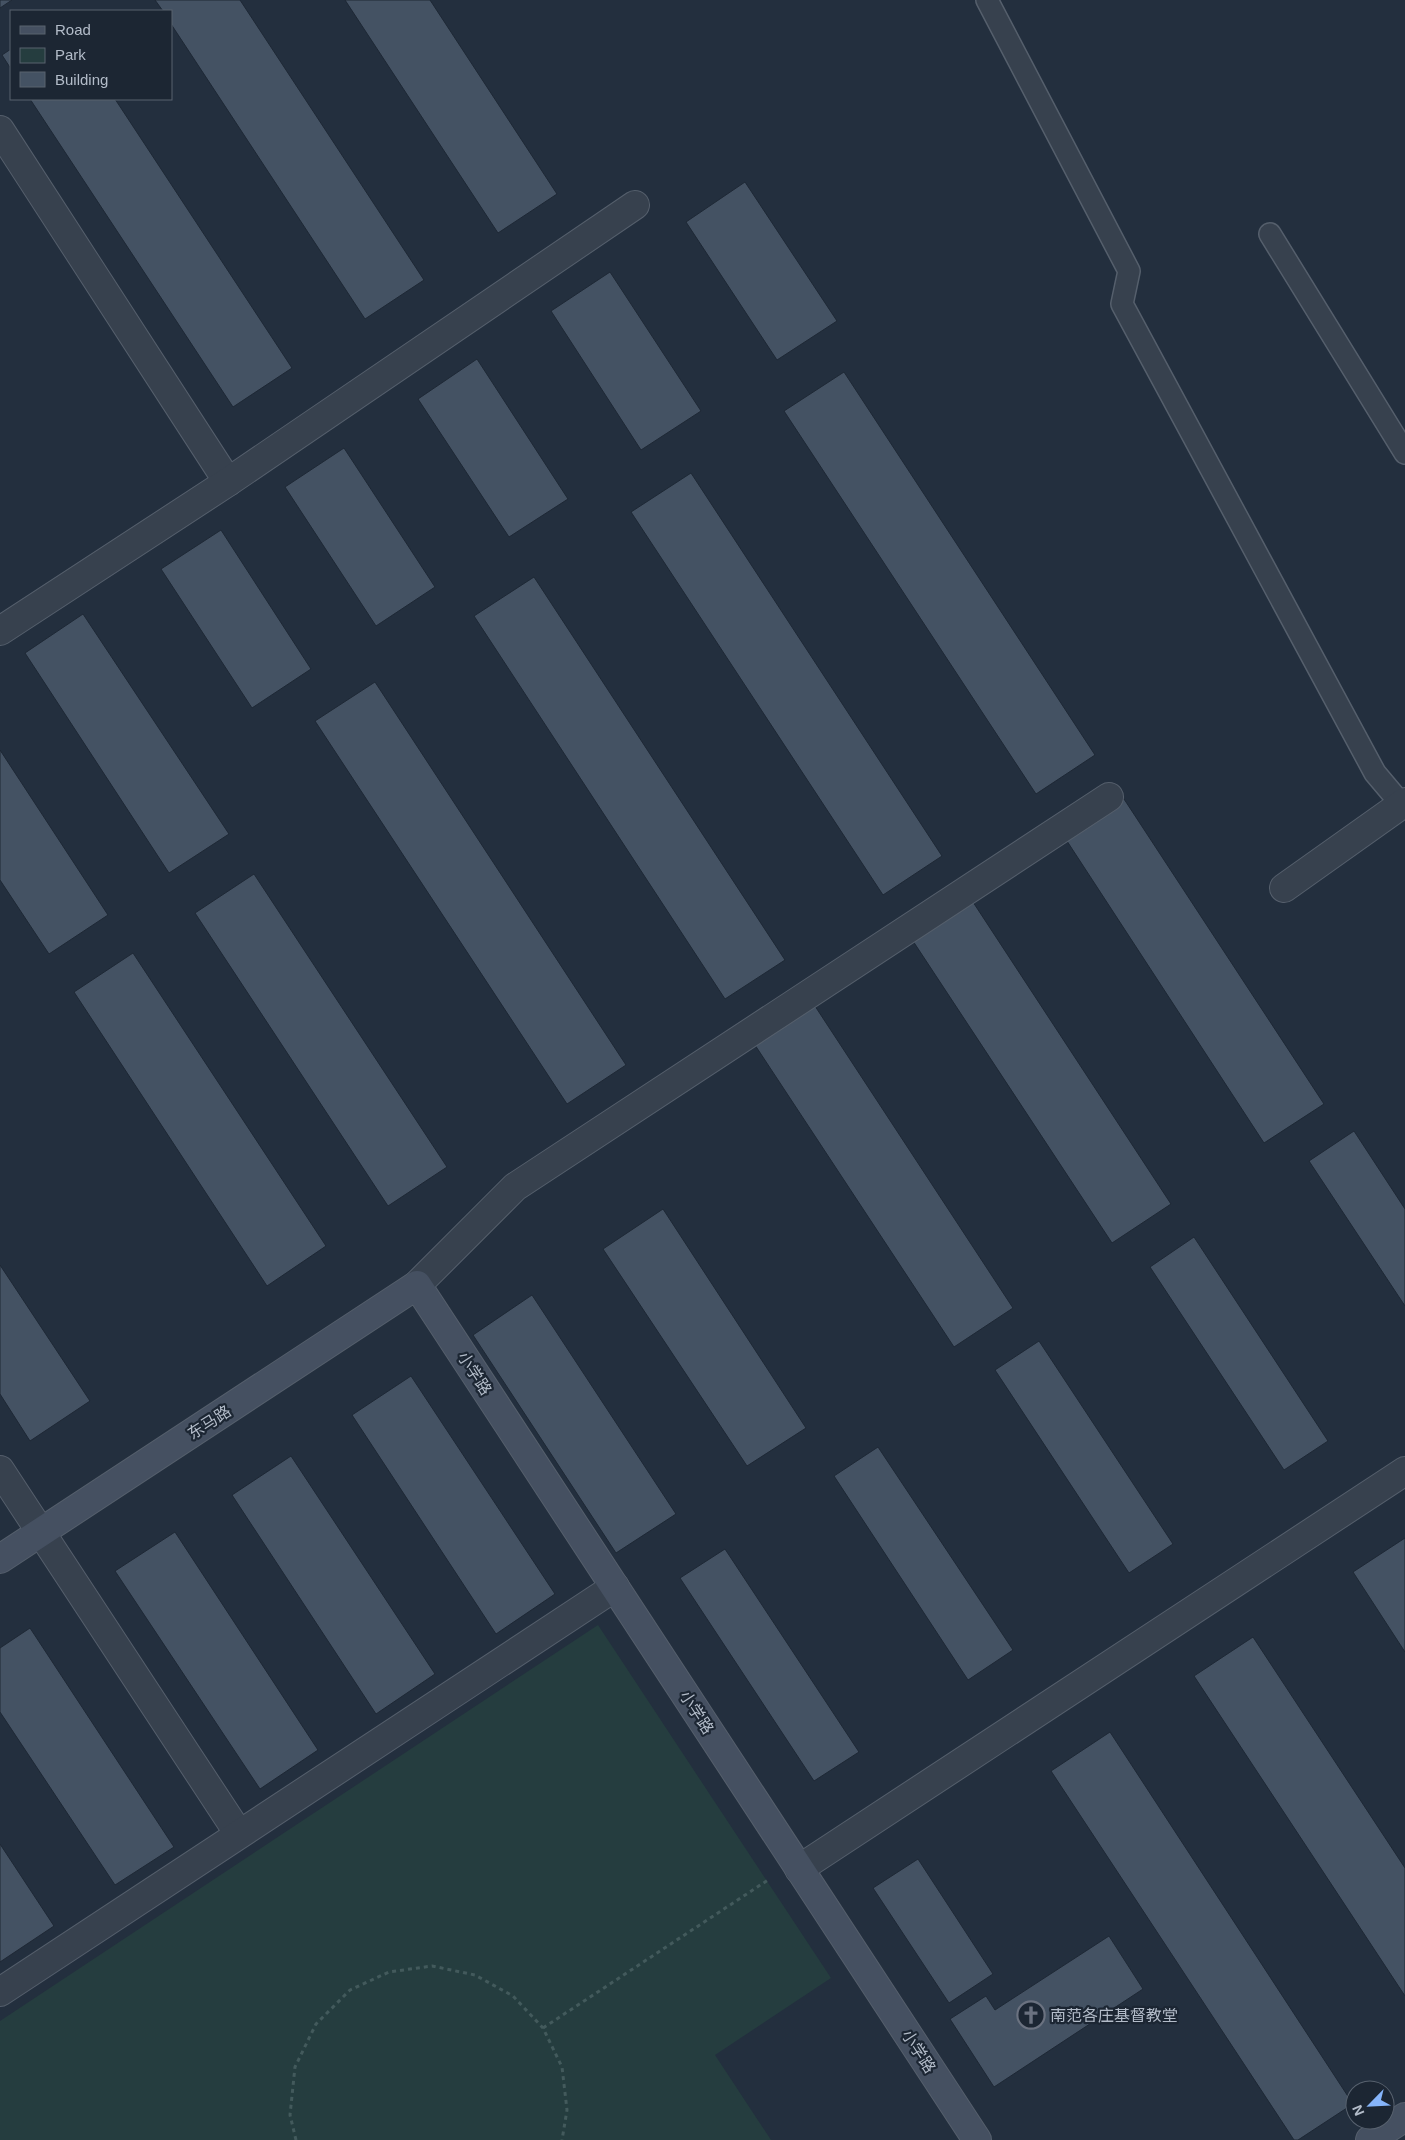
<svg xmlns="http://www.w3.org/2000/svg" width="1405" height="2140" font-family="Helvetica,'Noto Sans SC',sans-serif">
<rect width="100%" height="100%" fill="#232f3e"/>
<polygon fill="#253d3f" points="598,1625 831,1978 715,2055 771,2140 0,2140 0,2021"/>
<g fill="#445263" stroke="#1e2835">
<polygon points="0,0 12,0 0,8"/>
<polygon points="155,0 240,0 424,280 365,319 171,24 171,11 163,11"/>
<polygon points="345,0 430,0 557,194 498,233"/>
<polygon points="11,49 11,69 2,55"/>
<polygon points="30,99 115,99 292,368 233,407"/>
<polygon points="745,182 837,321 777,360 686,222"/>
<polygon points="610,272 701,411 641,450 551,311"/>
<polygon points="477,359 568,499 509,537 418,399"/>
<polygon points="844,372 1095,755 1036,794 784,411"/>
<polygon points="344,448 435,587 376,626 285,487"/>
<polygon points="691,473 942,856 883,895 631,512"/>
<polygon points="221,530 311,669 252,708 161,569"/>
<polygon points="534,577 785,960 725,999 474,616"/>
<polygon points="83,614 229,834 169,873 25,653"/>
<polygon points="375,682 626,1065 567,1104 315,721"/>
<polygon points="0,750 108,915 49,954 0,880"/>
<polygon points="1124,799 1324,1104 1264,1143 1065,838"/>
<polygon points="254,874 447,1167 388,1206 195,913"/>
<polygon points="971,899 1171,1204 1112,1243 911,938"/>
<polygon points="133,953 326,1246 267,1286 74,992"/>
<polygon points="813,1003 1013,1308 954,1347 753,1042"/>
<polygon points="1354,1131 1405,1209 1405,1306 1309,1161"/>
<polygon points="663,1209 806,1428 747,1466 603,1249"/>
<polygon points="1194,1237 1328,1441 1284,1470 1150,1267"/>
<polygon points="0,1265 90,1401 30,1441 0,1394"/>
<polygon points="532,1295 676,1514 616,1553 473,1335"/>
<polygon points="1039,1341 1173,1544 1129,1573 995,1370"/>
<polygon points="411,1376 555,1594 496,1634 352,1415"/>
<polygon points="878,1447 1013,1650 968,1680 834,1476"/>
<polygon points="291,1456 435,1674 376,1714 232,1495"/>
<polygon points="175,1532 318,1750 260,1789 115,1571"/>
<polygon points="1405,1538 1405,1652 1353,1572"/>
<polygon points="725,1549 859,1752 814,1781 680,1578"/>
<polygon points="30,1628 174,1847 115,1885 0,1712 0,1648"/>
<polygon points="1253,1637 1405,1868 1405,1996 1194,1676"/>
<polygon points="1110,1732 1353,2104 1298,2140 1294,2140 1051,1771"/>
<polygon points="0,1844 54,1926 0,1962"/>
<polygon points="918,1859 993,1974 949,2003 873,1888"/>
<polygon points="1109,1936 1143,1989 994,2087 950,2019 986,1996 995,2010"/>
</g>
<g fill="none" stroke-linecap="round" stroke-linejoin="round">
<g stroke="#555f6c" stroke-width="24">
<g id="lane">
<polyline points="987,0 1129,271 1122,304 1375,773 1402,805"/>
<polyline points="1270,234 1405,453"/>
</g>
</g>
<g stroke="#555f6c" stroke-width="30">
<g id="street">
<polyline points="0,130 228,482"/>
<polyline points="0,631 228,482 635,205"/>
<polyline points="1284,888 1405,802"/>
<polyline points="417,1285 515,1187 1109,797"/>
<polyline points="0,1470 239,1834"/>
<polyline points="799,1869 1405,1471"/>
<polyline points="0,1992 615,1587"/>
</g>
</g>
<g stroke="#555f6c" stroke-width="30">
<g id="secondary">
<polyline points="0,1559 417,1285 977,2140"/>
<polyline points="1370,2140 1405,2117"/>
</g>
</g>
<g stroke="#435a5c" stroke-width="3" stroke-dasharray="4 4" stroke-linecap="butt">
<polyline points="543,2028 768,1880"/>
<polyline points="296,2140 290,2115 295,2067 316,2024 350,1990 389,1972 432,1966 475,1975 513,1996 543,2028 562,2067 567,2110 562,2140"/>
</g>
<use href="#lane" stroke="#37414e" stroke-width="21"/>
<use href="#street" stroke="#37414e" stroke-width="28"/>
<use href="#secondary" stroke="#455061" stroke-width="28"/>
</g>
<defs>
<g id="church-ring" transform="scale(1.4375)"><circle r="9.5" fill="#1c2633" stroke="#6b7280" stroke-width="1.5"/><path d="M-1.2-6h2.4v3.5h3.3v2.4h-3.3V6h-2.4V-.1h-3.3v-2.4h3.3Z" fill="#6b7280"/></g>
</defs>
<g fill-rule="evenodd">
<use href="#church-ring" x="1031" y="2015"/>
</g>
<g text-anchor="middle" stroke-width="4.5" stroke-linejoin="round" paint-order="stroke">
<g font-size="16" fill="#b3bcc9" stroke="#1c2633">
<text transform="translate(475 1373) rotate(57)" y="6">小学路</text>
<text transform="translate(209 1422) rotate(-33)" y="6">东马路</text>
<text transform="translate(697 1712) rotate(57)" y="6">小学路</text>
<text transform="translate(919 2051) rotate(57)" y="6">小学路</text>
</g>
<g font-size="16" fill="#b3bcc9" stroke="#1c2633" text-anchor="start">
<text x="1050" y="2021">南范各庄基督教堂</text>
</g>
</g>
<rect x="10" y="10" width="162" height="90" fill="#1c2633" stroke="#58626f"/>
<rect x="20" y="26" width="25" height="8" fill="#455061" stroke="#58626f"/>
<text x="55" y="35" font-size="15" fill="#b3bcc9">Road</text>
<rect x="20" y="48" width="25" height="15" fill="#253d3f" stroke="#58626f"/>
<text x="55" y="60" font-size="15" fill="#b3bcc9">Park</text>
<rect x="20" y="72" width="25" height="15" fill="#445263" stroke="#58626f"/>
<text x="55" y="85" font-size="15" fill="#b3bcc9">Building</text>
<g transform="translate(1370 2105) rotate(246)"><circle r="24" fill="#1c2633" stroke="#58626f"/>
<path d="M0-4L9 19L0 12L-9 19Z" fill="#86b5fb"/>
<text y="-8" font-size="14" font-weight="bold" text-anchor="middle" fill="#b3bcc9">N</text>
</g>
</svg>
